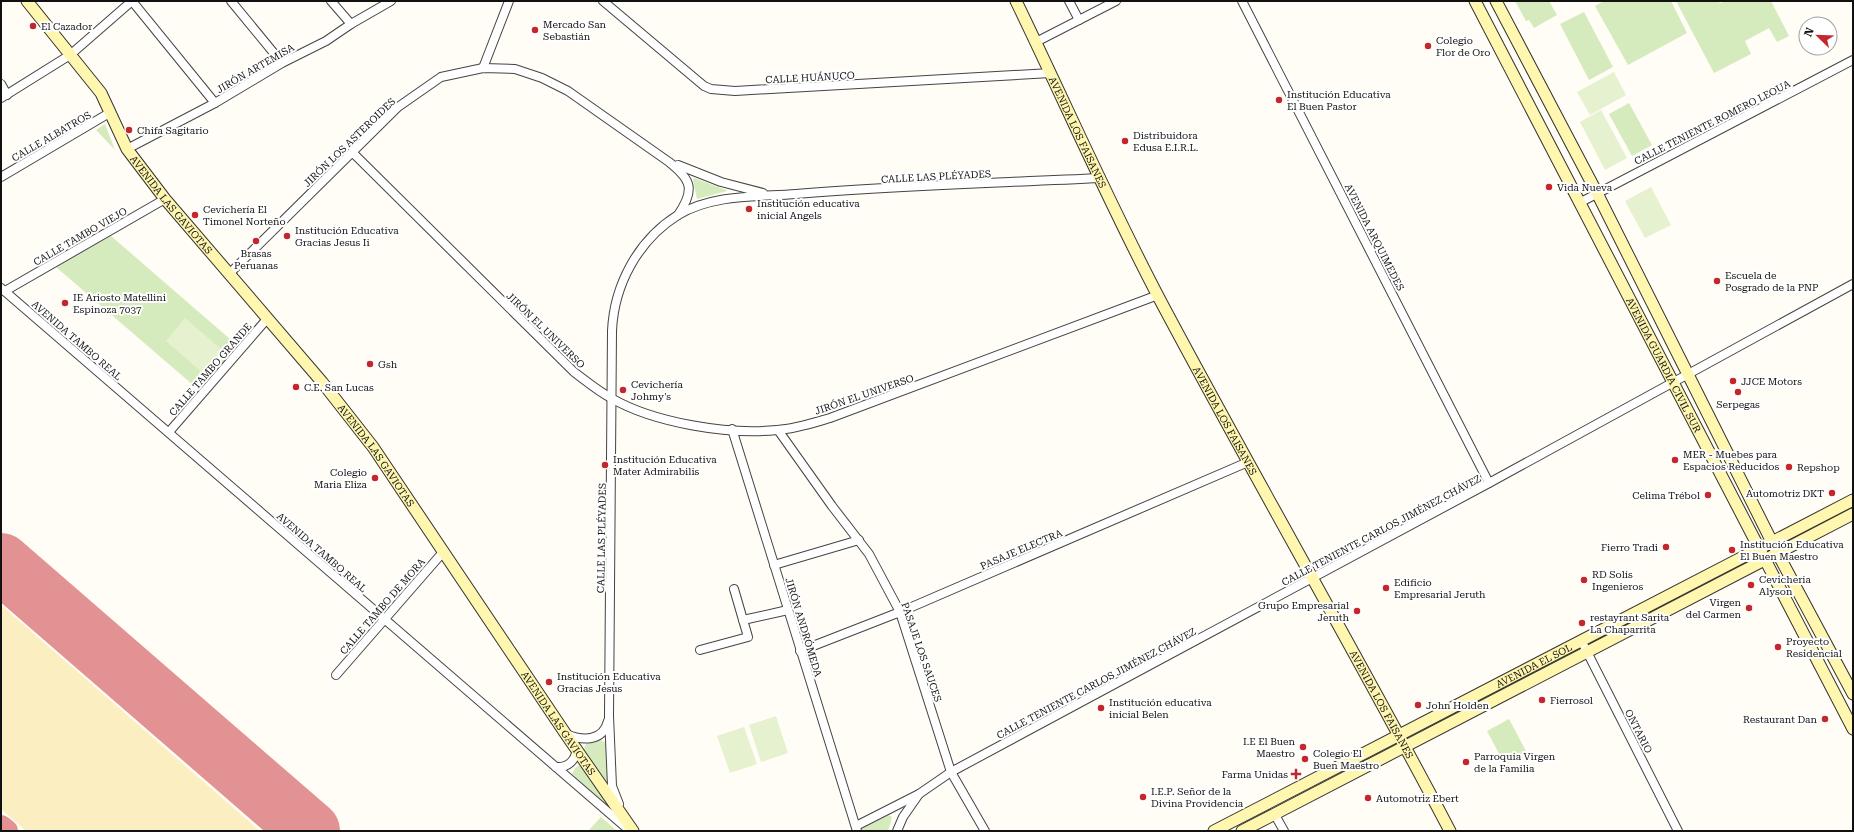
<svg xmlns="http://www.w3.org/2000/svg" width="1854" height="832" font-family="'Roboto Serif',serif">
<rect width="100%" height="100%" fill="#fffdf5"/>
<g fill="#d5ebbd">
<polygon points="1515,1 1549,1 1557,15 1534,28 1529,20 1526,21"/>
<polygon points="1604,1 1671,1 1687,33 1628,65 1595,6"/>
<polygon points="1676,1 1715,1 1721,3 1725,1 1771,1 1789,36 1777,42 1769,28 1745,41 1751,54 1714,73"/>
<polygon points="1584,12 1613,67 1589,80 1560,24"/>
<polygon points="1629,103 1652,145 1632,156 1609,114"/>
<polygon points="105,124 115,150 96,130"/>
<polygon points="694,178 726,190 727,191 697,199 693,180"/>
<polygon points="111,236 238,346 200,391 56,267"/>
<polygon points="1509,719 1527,753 1505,765 1487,731"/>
<polygon points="601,740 607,744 607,782 584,749 586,744"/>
<polygon points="580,765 608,803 608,806 572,774 575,768"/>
<polygon points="889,815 892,817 888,831 861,831 864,827"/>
<polygon points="601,817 617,831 588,831"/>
</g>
<polygon fill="#fbeec1" points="1,605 260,831 26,831 1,809"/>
<g fill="#e6f2cf">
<polygon points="1614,72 1626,95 1590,115 1577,92"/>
<polygon points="1601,110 1627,158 1605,170 1580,122"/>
<polygon points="1651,187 1671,225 1645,238 1625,201"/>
<polygon points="185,318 226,353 206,376 166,341"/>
<polygon points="776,716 788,753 761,762 749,725"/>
<polygon points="744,727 757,764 730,773 717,736"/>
</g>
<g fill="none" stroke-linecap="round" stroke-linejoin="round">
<polyline stroke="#e29292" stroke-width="24" points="1,827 6,831"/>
<polyline stroke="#e29292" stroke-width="60" points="1,563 310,831"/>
<g stroke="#444" stroke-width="10">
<g id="street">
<polyline points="132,1 215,103"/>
<polyline points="231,1 282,63"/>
<polyline points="331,1 351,24"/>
<polyline points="603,1 704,86 711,89 735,91 1051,73"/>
<polyline points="1069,1 1079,20"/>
<polyline points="1242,1 1489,483"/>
<polyline points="1036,42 1116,1"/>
<polyline points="483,68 509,1"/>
<polyline points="1,84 7,95"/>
<polyline points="1,98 70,55 132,1"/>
<polyline points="127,149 215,103 282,63 326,41 351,24 391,1"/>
<path d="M352 152 574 372C586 381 598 391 611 398 654 423 728 435 777 430 795 429 813 423 830 418L1158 295"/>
<polyline points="678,165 721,182 763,193"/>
<polyline points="1,177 111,112"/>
<polyline points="1581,202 1853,60"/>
<path d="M230 273 398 107 441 77 483 68 515 69 542 78 568 91 669 162C692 180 695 190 678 215"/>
<polyline points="1,288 630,831"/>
<polyline points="5,291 165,199"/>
<polyline points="732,429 857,831"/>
<polyline points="778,430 832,506 869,554 900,612 951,772 985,831"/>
<polyline points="169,432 267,319"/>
<polyline points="774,565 859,540"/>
<polyline points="743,620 788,610"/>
<polyline points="1581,640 1678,831"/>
<polyline points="700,650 748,637 734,589"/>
<polyline points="800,651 900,612 1248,462"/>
<polyline points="336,675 444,551"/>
<path d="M566 734C582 741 603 742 608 721"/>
<path d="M556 767C568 768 575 761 577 749"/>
<path d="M619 804 612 786 609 716 612 331C614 285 638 240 678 215 713 194 757 197 796 194 897 185 999 183 1101 178"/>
<polyline points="1275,815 1284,831"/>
<polyline points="856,826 919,794"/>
<polyline points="897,831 903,817 919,794 951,772 1489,483 1853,284"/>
</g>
</g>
<g stroke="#333" stroke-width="13">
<g id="secondary">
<path id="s1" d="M27 1 101 93 127 149 165 199 322 382 373 447 565 733 633 831"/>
<path id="s2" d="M1016 1C1064 100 1108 201 1159 298 1254 477 1356 652 1450 831"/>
<path id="s3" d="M1475 1 1853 729"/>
<polyline points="1496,1 1597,193 1778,554 1853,694"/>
<path id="s4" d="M1214 831 1853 500"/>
<polyline points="1242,831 1853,514"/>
</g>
</g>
<use href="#street" stroke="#fff" stroke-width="8"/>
<use href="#secondary" stroke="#fff6b0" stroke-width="11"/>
</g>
<g fill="#c4262e" stroke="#fff" stroke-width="1.5">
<circle cx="33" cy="26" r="4"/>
<circle cx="535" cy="30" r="4"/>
<circle cx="1428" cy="46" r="4"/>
<circle cx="1279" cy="100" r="4"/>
<circle cx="129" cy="130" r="4"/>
<circle cx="1125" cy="141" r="4"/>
<circle cx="1549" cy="187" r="4"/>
<circle cx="749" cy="209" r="4"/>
<circle cx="195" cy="215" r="4"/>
<circle cx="287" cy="236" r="4"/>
<circle cx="256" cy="241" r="4"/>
<circle cx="1717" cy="281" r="4"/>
<circle cx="65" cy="303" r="4"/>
<circle cx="370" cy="364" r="4"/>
<circle cx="1733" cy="381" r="4"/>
<circle cx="296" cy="387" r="4"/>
<circle cx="623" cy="390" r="4"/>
<circle cx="1738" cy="392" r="4"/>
<circle cx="1675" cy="460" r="4"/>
<circle cx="605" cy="465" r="4"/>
<circle cx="1789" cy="467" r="4"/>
<circle cx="375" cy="478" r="4"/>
<circle cx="1832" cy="493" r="4"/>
<circle cx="1708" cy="495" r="4"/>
<circle cx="1666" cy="547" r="4"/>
<circle cx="1732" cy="550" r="4"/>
<circle cx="1584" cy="580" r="4"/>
<circle cx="1751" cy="585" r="4"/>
<circle cx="1386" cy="588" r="4"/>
<circle cx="1749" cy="608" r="4"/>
<circle cx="1357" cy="611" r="4"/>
<circle cx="1582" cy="623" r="4"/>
<circle cx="1778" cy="647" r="4"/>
<circle cx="549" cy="682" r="4"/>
<circle cx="1542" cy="700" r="4"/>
<circle cx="1418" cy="705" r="4"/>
<circle cx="1101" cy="708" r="4"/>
<circle cx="1825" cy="719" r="4"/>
<circle cx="1303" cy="747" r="4"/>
<circle cx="1305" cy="759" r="4"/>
<circle cx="1466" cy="762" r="4"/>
<path d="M1294 768h4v4h4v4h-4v4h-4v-4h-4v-4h4z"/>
<circle cx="1143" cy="797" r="4"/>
<circle cx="1368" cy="798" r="4"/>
</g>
<g text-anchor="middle" stroke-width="4" stroke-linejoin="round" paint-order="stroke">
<g font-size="10" fill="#111" stroke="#fff" text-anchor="start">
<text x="543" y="28">Mercado San<tspan x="543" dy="12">Sebastián</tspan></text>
<text x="41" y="30">El Cazador</text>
<text x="1436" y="44">Colegio<tspan x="1436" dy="12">Flor de Oro</tspan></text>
<text x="1287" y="98">Institución Educativa<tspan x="1287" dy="12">El Buen Pastor</tspan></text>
<text x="137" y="134">Chifa Sagitario</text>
<text x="1133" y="139">Distribuidora<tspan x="1133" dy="12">Edusa E.I.R.L.</tspan></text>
<text x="1557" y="191">Vida Nueva</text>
<text x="757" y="207">Institución educativa<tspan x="757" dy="12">inicial Angels</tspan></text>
<text x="203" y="213">Cevichería El<tspan x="203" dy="12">Timonel Norteño</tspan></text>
<text x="295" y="234">Institución Educativa<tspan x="295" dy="12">Gracias Jesus Ii</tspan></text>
<text x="256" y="257" text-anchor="middle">Brasas<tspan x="256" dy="12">Peruanas</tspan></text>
<text x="1725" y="279">Escuela de<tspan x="1725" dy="12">Posgrado de la PNP</tspan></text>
<text x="73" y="301">IE Ariosto Matellini<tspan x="73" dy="12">Espinoza 7037</tspan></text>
<text x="378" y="368">Gsh</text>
<text x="1741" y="385">JJCE Motors</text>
<text x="631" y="388">Cevichería<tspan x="631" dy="12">Johmy's</tspan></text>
<text x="304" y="391">C.E. San Lucas</text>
<text x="1738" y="408" text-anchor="middle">Serpegas</text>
<text x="1683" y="458">MER - Muebes para<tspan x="1683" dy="12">Espacios Reducidos</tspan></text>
<text x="613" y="463">Institución Educativa<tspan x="613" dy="12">Mater Admirabilis</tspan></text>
<text x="1797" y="471">Repshop</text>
<text x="367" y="476" text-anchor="end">Colegio<tspan x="367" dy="12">Maria Eliza</tspan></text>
<text x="1824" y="497" text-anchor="end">Automotriz DKT</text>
<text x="1700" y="499" text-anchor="end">Celima Trébol</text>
<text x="1740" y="548">Institución Educativa<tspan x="1740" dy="12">El Buen Maestro</tspan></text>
<text x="1658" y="551" text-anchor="end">Fierro Tradi</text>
<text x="1592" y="578">RD Solís<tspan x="1592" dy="12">Ingenieros</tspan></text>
<text x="1759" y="583">Cevicheria<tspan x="1759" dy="12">Alyson</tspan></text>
<text x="1394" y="586">Edificio<tspan x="1394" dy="12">Empresarial Jeruth</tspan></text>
<text x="1741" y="606" text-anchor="end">Virgen<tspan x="1741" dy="12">del Carmen</tspan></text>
<text x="1349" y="609" text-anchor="end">Grupo Empresarial<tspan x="1349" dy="12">Jeruth</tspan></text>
<text x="1590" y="621">restayrant Sarita<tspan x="1590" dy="12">La Chaparrita</tspan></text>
<text x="1786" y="645">Proyecto<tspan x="1786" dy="12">Residencial</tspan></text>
<text x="557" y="680">Institución Educativa<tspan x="557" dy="12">Gracias Jesus</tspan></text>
<text x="1550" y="704">Fierrosol</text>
<text x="1109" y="706">Institución educativa<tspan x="1109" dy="12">inicial Belen</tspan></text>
<text x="1426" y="709">John Holden</text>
<text x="1817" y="723" text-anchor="end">Restaurant Dan</text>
<text x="1295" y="745" text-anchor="end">I.E El Buen<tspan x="1295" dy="12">Maestro</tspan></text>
<text x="1313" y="757">Colegio El<tspan x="1313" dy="12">Buen Maestro</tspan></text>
<text x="1474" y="760">Parroquia Virgen<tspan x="1474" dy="12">de la Familia</tspan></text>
<text x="1288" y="778" text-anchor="end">Farma Unidas</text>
<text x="1151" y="795">I.E.P. Señor de la<tspan x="1151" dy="12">Divina Providencia</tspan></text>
<text x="1376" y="802">Automotriz Ebert</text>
</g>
<g font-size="10" fill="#111" stroke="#fff">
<text transform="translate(255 68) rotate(-30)" y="4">JIRÓN ARTEMISA</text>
<text transform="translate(810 77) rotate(-3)" y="4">CALLE HUÁNUCO</text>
<text transform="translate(1712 122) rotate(-27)" y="4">CALLE TENIENTE ROMERO LEOUA</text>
<text dy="4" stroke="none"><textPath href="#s2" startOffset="145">AVENIDA LOS FAISANES</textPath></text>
<text transform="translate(51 136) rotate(-30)" y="4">CALLE ALBATROS</text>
<text transform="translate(349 142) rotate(-44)" y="4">JIRÓN LOS ASTEROIDES</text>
<text transform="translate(936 176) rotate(-3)" y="4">CALLE LAS PLÉYADES</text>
<text dy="4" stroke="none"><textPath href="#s1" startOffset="251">AVENIDA LAS GAVIOTAS</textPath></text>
<text transform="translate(80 236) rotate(-30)" y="4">CALLE TAMBO VIEJO</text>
<text transform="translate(1375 237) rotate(63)" y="4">AVENIDA ARQUIMEDES</text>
<text transform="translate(546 330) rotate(44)" y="4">JIRÓN EL UNIVERSO</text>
<text transform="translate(77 340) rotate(41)" y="4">AVENIDA TAMBO REAL</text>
<text dy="4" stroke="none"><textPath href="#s3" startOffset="410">AVENIDA GUARDIA CIVIL SUR</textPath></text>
<text transform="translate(210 369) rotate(-49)" y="4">CALLE TAMBO GRANDE</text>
<text transform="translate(864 394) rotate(-19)" y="4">JIRÓN EL UNIVERSO</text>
<text dy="4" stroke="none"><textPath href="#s2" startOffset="469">AVENIDA LOS FAISANES</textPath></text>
<text dy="4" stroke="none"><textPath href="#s1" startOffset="575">AVENIDA LAS GAVIOTAS</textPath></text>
<text transform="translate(1381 530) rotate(-28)" y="4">CALLE TENIENTE CARLOS JIMÉNEZ CHÁVEZ</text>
<text transform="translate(601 538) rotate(-89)" y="4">CALLE LAS PLÉYADES</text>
<text transform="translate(1021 549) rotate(-23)" y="4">PASAJE ELECTRA</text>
<text transform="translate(322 552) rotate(41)" y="4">AVENIDA TAMBO REAL</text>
<text transform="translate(382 606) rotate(-49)" y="4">CALLE TAMBO DE MORA</text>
<text transform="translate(804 627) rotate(73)" y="4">JIRÓN ANDRÓMEDA</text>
<text transform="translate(922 652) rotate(71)" y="4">PASAJE LOS SAUCES</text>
<text dy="4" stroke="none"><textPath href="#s4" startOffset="360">AVENIDA EL SOL</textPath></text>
<text transform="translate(1096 683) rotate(-28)" y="4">CALLE TENIENTE CARLOS JIMÉNEZ CHÁVEZ</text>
<text dy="4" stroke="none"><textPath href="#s2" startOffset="793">AVENIDA LOS FAISANES</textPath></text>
<text dy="4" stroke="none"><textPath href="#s1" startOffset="899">AVENIDA LAS GAVIOTAS</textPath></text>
<text transform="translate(1639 731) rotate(63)" y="4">ONTARIO</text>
</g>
</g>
<rect width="1854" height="832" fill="none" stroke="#111111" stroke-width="4"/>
<g transform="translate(1818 36) rotate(293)"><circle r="19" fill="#ffffff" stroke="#a0a0a0"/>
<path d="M0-3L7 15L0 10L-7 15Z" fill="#c4262e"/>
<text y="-6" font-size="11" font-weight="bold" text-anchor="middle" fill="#111111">N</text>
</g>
</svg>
